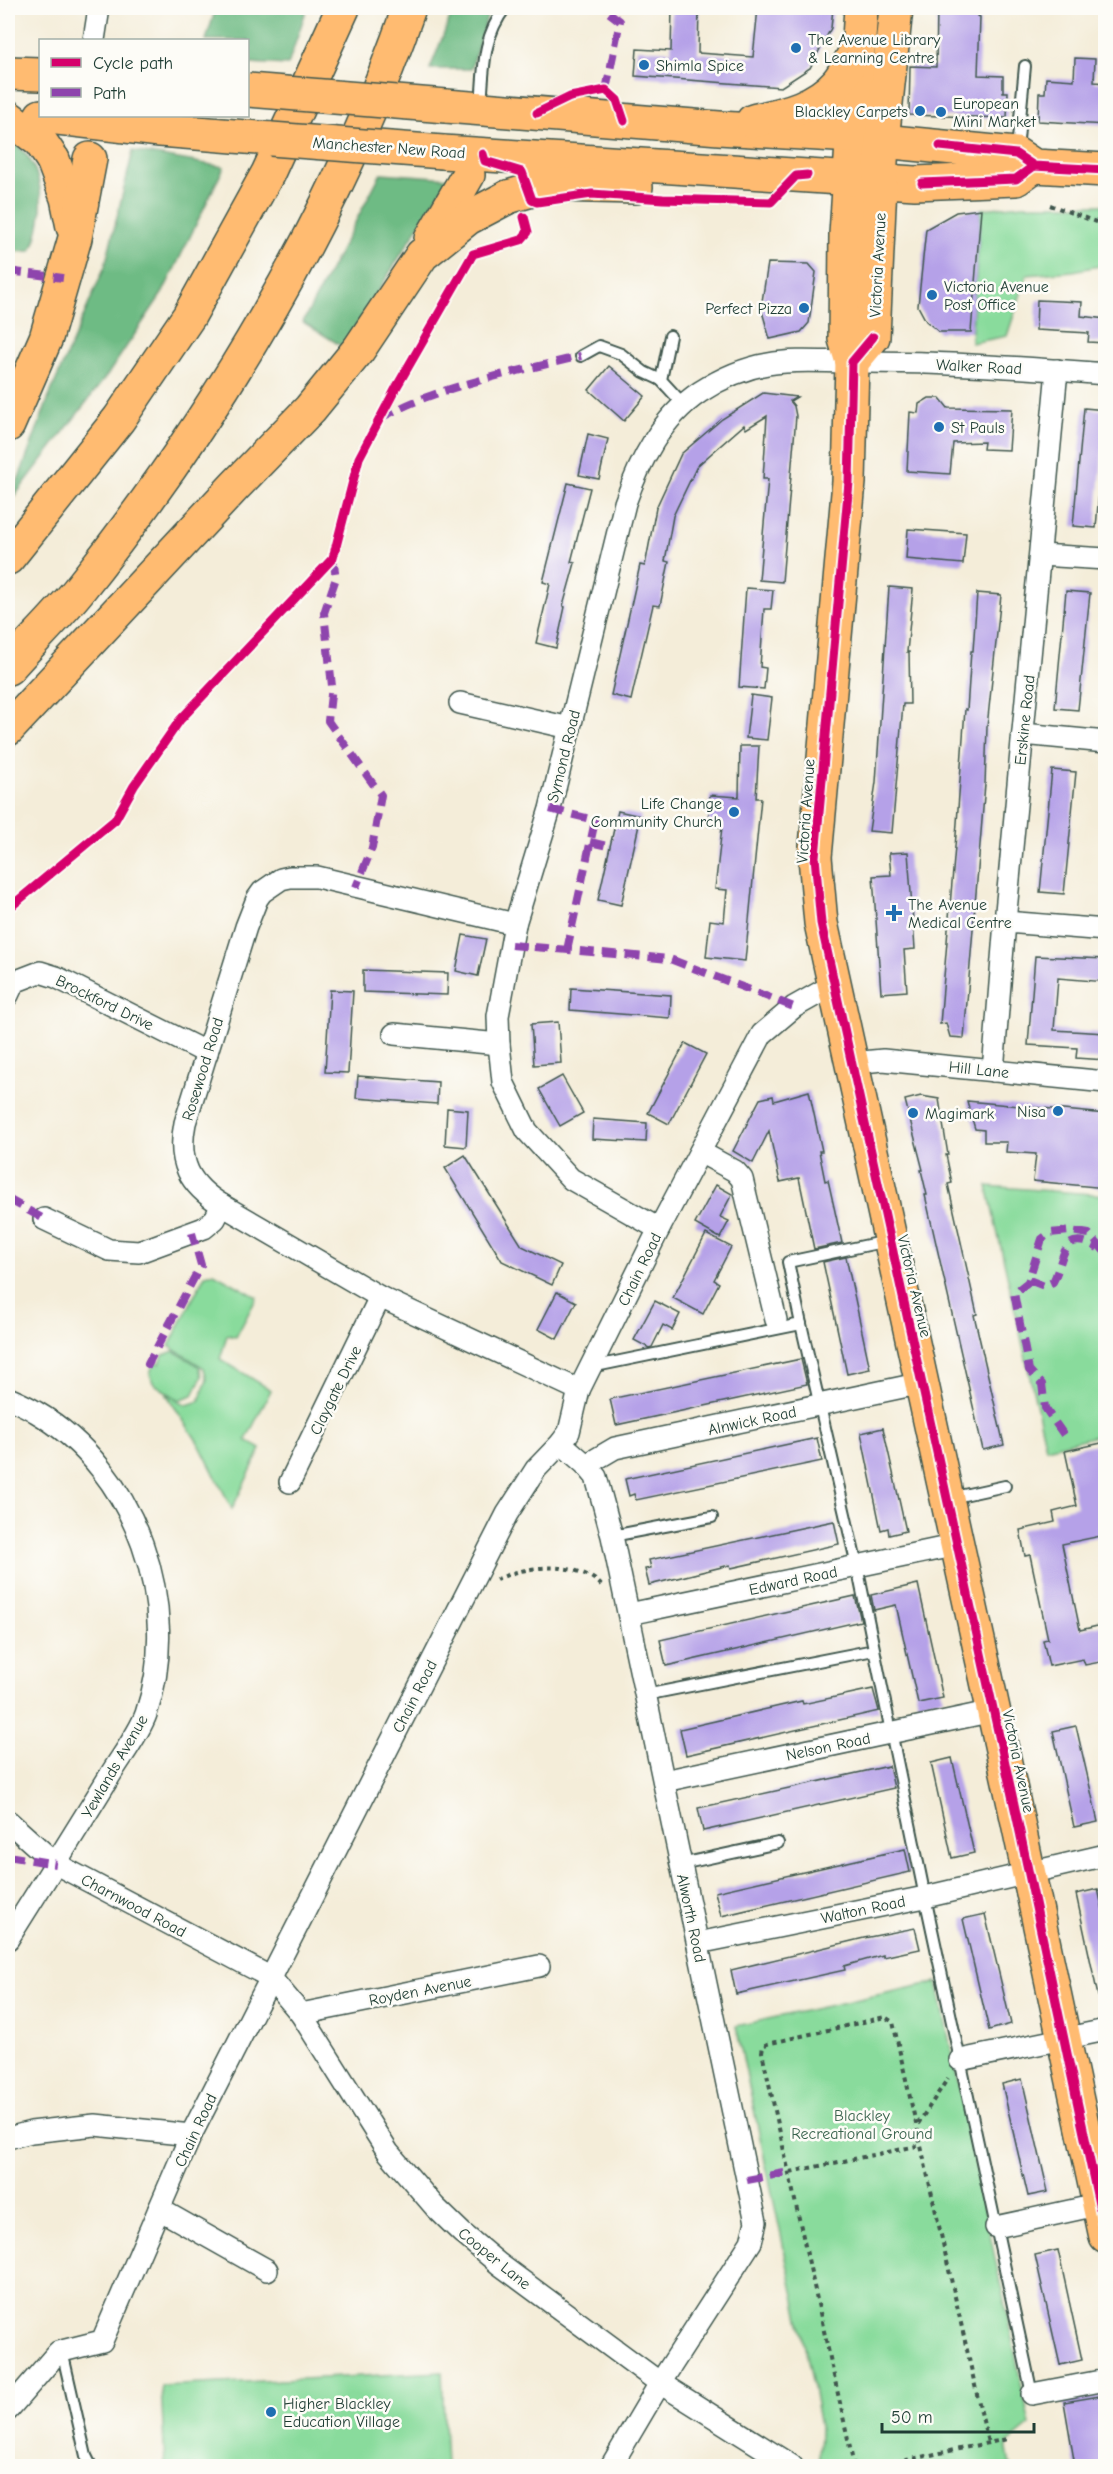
<svg xmlns="http://www.w3.org/2000/svg" width="1113" height="2474" font-family="'Comic Neue',sans-serif">
<rect width="100%" height="100%" fill="#fdfcf7"/>
<filter id="ink" filterUnits="userSpaceOnUse"><feTurbulence type="fractalNoise" baseFrequency=".0167" numOctaves="2"/><feDisplacementMap in="SourceGraphic" scale="12" xChannelSelector="R" yChannelSelector="G"/><feConvolveMatrix kernelMatrix="1 2 1 2 8 2 1 2 1" color-interpolation-filters="sRGB"/></filter>
<filter id="wash" filterUnits="userSpaceOnUse"><feTurbulence type="fractalNoise" baseFrequency=".008" numOctaves="4" result="noise"/><feDisplacementMap in="SourceGraphic" scale="24" xChannelSelector="R" yChannelSelector="G"/><feGaussianBlur stdDeviation="1.35" result="paint"/><feColorMatrix in="noise" values="0 0 0 0 0 0 0 0 0 0 0 0 0 0 0 0 0 1.4 0 .05"/><feComposite in="paint" operator="in"/></filter>
<g filter="url(#wash)">
<rect width="100%" height="100%" fill="#f4edd9"/>
<g fill="#89db9c" stroke="#548c68" stroke-width="1.5">
<polygon points="1023,205 1105,205 1105,265 1073,271 1027,275 1007,336 971,343 981,209"/>
<polygon points="987,1186 1105,1195 1105,1434 1046,1448"/>
<polygon points="214,1273 257,1297 236,1337 227,1335 220,1359 271,1390 246,1440 261,1449 232,1509 199,1444 166,1394 187,1405 199,1401 207,1380 204,1368 169,1346 205,1275"/>
<polygon points="174,1351 199,1366 202,1377 193,1395 179,1400 153,1383 150,1374 154,1361 160,1364 163,1355"/>
<polygon points="937,1982 1030,2425 1007,2444 1011,2466 829,2466 819,2460 820,2427 810,2370 736,2026"/>
<polygon points="442,2372 446,2466 165,2466 161,2386"/>
</g>
<g fill="#6ebb84" stroke="#467c5c" stroke-width="1.5">
<polygon points="216,8 307,8 288,65 248,63 248,40 206,40"/>
<polygon points="454,8 494,8 488,14 471,69 430,69"/>
<path d="M8 139C47 161 47 215 31 251L8 252Z"/>
<polygon points="133,151 224,167 163,292 108,374 10,502 50,394 105,266"/>
<polygon points="381,173 449,178 343,347 303,322"/>
</g>
<g id="blocks">
<g fill="#b5a1e8">
<polygon points="672,8 699,8 698,53 753,57 758,8 833,8 831,28 810,68 781,87 635,76 637,49 671,51"/>
<polygon points="937,8 979,8 978,16 980,17 978,75 1003,76 1003,92 1008,92 1007,118 909,115 910,66 936,67"/>
<polygon points="1075,58 1095,59 1094,82 1106,83 1106,125 1038,121 1039,93 1045,93 1046,78 1074,80"/>
<polygon points="981,209 971,332 939,332 926,321 918,306 926,229 956,212"/>
<polygon points="768,263 809,264 816,272 809,323 801,332 770,339 761,308"/>
<polygon points="1037,300 1082,302 1081,316 1106,319 1106,343 1088,342 1089,333 1036,330"/>
<polygon points="609,366 645,396 624,421 589,390"/>
<polygon points="763,393 797,397 790,401 794,406 796,416 782,582 759,580 768,479 763,479 767,416 746,429 744,425 697,466 673,516 665,561 669,562 660,606 653,605 631,700 611,695 640,565 645,566 656,508 681,454 722,419"/>
<polygon points="929,398 940,398 948,408 1012,409 1009,450 983,449 984,442 953,443 950,474 907,471 910,412 918,413 919,404"/>
<polygon points="1084,408 1106,410 1096,528 1073,526"/>
<polygon points="588,434 608,439 599,479 579,475"/>
<polygon points="568,483 590,488 571,562 575,563 563,606 565,607 556,648 536,643 550,584 543,582"/>
<polygon points="908,529 966,533 963,564 906,559"/>
<polygon points="889,587 913,589 907,652 909,652 910,704 903,704 892,833 869,831 876,782"/>
<polygon points="746,588 773,590 771,609 764,609 760,667 766,668 764,689 739,687"/>
<polygon points="1066,591 1090,593 1078,710 1055,708"/>
<polygon points="977,593 1001,595 987,727 985,784 964,1038 950,1037 946,1023 940,1024 957,823 965,709 967,710 971,651 973,651"/>
<polygon points="751,695 772,698 767,740 746,738"/>
<polygon points="740,746 759,746 756,798 761,798 745,961 706,957 710,920 724,922 727,890 715,889 722,827 708,826 710,795 739,797"/>
<polygon points="1052,770 1076,772 1064,894 1040,892"/>
<polygon points="618,811 641,816 621,905 598,900"/>
<polygon points="908,852 915,949 904,950 907,991 881,993 873,876 891,875 889,853"/>
<polygon points="463,935 486,939 478,976 456,971"/>
<polygon points="1035,956 1106,959 1106,982 1058,978 1054,1030 1106,1033 1106,1060 1076,1058 1077,1048 1028,1045"/>
<polygon points="363,970 448,973 447,995 363,992"/>
<polygon points="571,988 671,995 670,1018 570,1010"/>
<polygon points="330,990 353,991 348,1073 325,1072"/>
<polygon points="558,1022 561,1063 534,1065 531,1024"/>
<polygon points="685,1043 706,1054 669,1124 648,1113"/>
<polygon points="358,1076 438,1082 437,1104 356,1098"/>
<polygon points="562,1076 583,1113 560,1126 539,1089"/>
<polygon points="809,1091 822,1151 819,1151 825,1181 828,1180 842,1243 814,1249 799,1178 780,1182 769,1131 753,1163 733,1151 760,1099 773,1096 774,1101"/>
<polygon points="921,1096 939,1099 948,1155 946,1155 952,1183 948,1184 977,1314 974,1315 1004,1445 983,1450 925,1195 927,1195 921,1170 923,1170 905,1100"/>
<polygon points="967,1101 1106,1114 1106,1188 1033,1181 1036,1154 1006,1152 1007,1142 984,1142 984,1130 975,1129"/>
<polygon points="447,1108 468,1110 466,1147 445,1145"/>
<polygon points="593,1119 647,1123 646,1142 592,1139"/>
<polygon points="465,1155 522,1246 561,1265 552,1285 502,1261 445,1168"/>
<polygon points="716,1185 732,1194 720,1217 729,1221 720,1238 695,1224"/>
<polygon points="706,1234 731,1247 714,1280 719,1283 703,1314 673,1298"/>
<polygon points="846,1257 870,1369 847,1374 823,1262"/>
<polygon points="557,1292 576,1302 557,1339 538,1329"/>
<polygon points="655,1301 680,1314 672,1330 663,1325 652,1347 649,1348 634,1340"/>
<polygon points="801,1359 807,1384 616,1425 610,1399"/>
<polygon points="883,1428 906,1531 889,1535 888,1528 881,1530 861,1433"/>
<polygon points="817,1438 822,1461 636,1500 634,1494 629,1496 625,1479"/>
<polygon points="1106,1442 1106,1535 1062,1544 1080,1630 1106,1624 1106,1661 1085,1665 1083,1659 1049,1666 1043,1640 1048,1639 1030,1555 1025,1556 1020,1530 1055,1522 1053,1512 1077,1506 1065,1451"/>
<polygon points="834,1521 839,1544 731,1568 730,1565 649,1585 645,1569 651,1568 649,1560"/>
<polygon points="918,1584 943,1698 918,1703 896,1605 874,1610 871,1595"/>
<polygon points="855,1596 861,1621 666,1666 660,1640"/>
<polygon points="873,1689 879,1711 686,1755 680,1729 802,1701 803,1704"/>
<polygon points="1076,1726 1098,1822 1074,1827 1053,1731"/>
<polygon points="952,1758 974,1853 952,1858 931,1763"/>
<polygon points="889,1766 894,1788 703,1831 698,1808"/>
<polygon points="905,1849 910,1872 721,1916 715,1892"/>
<polygon points="1098,1889 1106,1924 1106,1996 1098,1996 1076,1894"/>
<polygon points="985,1914 1011,2024 989,2030 963,1919"/>
<polygon points="915,1928 920,1949 883,1957 883,1955 844,1966 845,1970 736,1994 731,1970 864,1938"/>
<polygon points="1022,2079 1048,2192 1028,2196 1002,2084"/>
<polygon points="1058,2250 1082,2360 1060,2365 1035,2255"/>
<polygon points="1106,2395 1106,2466 1075,2466 1064,2402"/>
</g>
</g>
</g>
<g filter="url(#ink)">
<use href="#blocks" fill-opacity="0" stroke="#3f574d" stroke-width="1.5"/>
<g fill="none" stroke-linecap="round" stroke-linejoin="round">
<g stroke="#3f574d" stroke-width="14">
<g id="lane">
<path d="M481 106C484 69 482 38 505 8"/>
<polyline points="1017,150 1025,66"/>
<polyline points="670,336 661,380 684,405"/>
<polyline points="581,356 599,346 621,354 644,372 661,380"/>
<polyline points="801,1324 857,1566 925,1897 1032,2394"/>
<polyline points="591,1367 801,1324 788,1262 887,1241"/>
<polyline points="950,1498 1005,1486"/>
<polyline points="612,1536 712,1517"/>
<polyline points="645,1695 874,1650"/>
<polyline points="681,1864 778,1843"/>
<polyline points="62,2351 86,2456 91,2466"/>
</g>
</g>
<g stroke="#3f574d" stroke-width="24">
<g id="street">
<polyline points="94,40 99,8"/>
<polyline points="1040,555 1106,559"/>
<polyline points="460,703 570,728"/>
<polyline points="1023,734 1106,742"/>
<polyline points="1005,922 1106,930"/>
<path d="M515 924 317 877H290L281 879 262 892 257 899 246 927 185 1123C177 1162 189 1185 222 1205L380 1297 579 1390"/>
<polyline points="8,995 14,982 40,972 56,977 207,1053"/>
<polyline points="394,1034 499,1044"/>
<polyline points="852,1063 883,1060 1106,1082"/>
<polyline points="993,1071 1005,922 1057,370"/>
<polyline points="700,1152 735,1171 742,1179 776,1320"/>
<polyline points="44,1219 109,1250 139,1252 204,1228 215,1219 222,1205"/>
<path d="M659 1229 571 1179 527 1131 503 1082 499 1044 498 1016 515 924 550 809 625 503C640 461 661 418 700 392 720 379 745 368 768 364 794 359 823 362 850 362 935 361 1021 367 1106 374"/>
<path d="M8 1398C17 1402 27 1406 36 1412 136 1470 183 1606 146 1714 139 1734 120 1758 109 1777 76 1831 42 1885 8 1939"/>
<polyline points="561,1443 586,1465 596,1477 612,1536 756,2222 751,2242 660,2383 611,2466"/>
<polyline points="586,1465 615,1448 922,1383"/>
<polyline points="290,1482 380,1297"/>
<polyline points="629,1614 957,1545"/>
<polyline points="664,1781 993,1711"/>
<polyline points="8,1821 56,1864 270,1977 301,2014 388,2152 435,2207 462,2233 499,2264 660,2383 792,2466"/>
<polyline points="698,1943 925,1897 1106,1855"/>
<polyline points="301,2014 539,1966"/>
<polyline points="960,2060 1106,2030"/>
<polyline points="8,2138 31,2132 95,2125 191,2135"/>
<polyline points="159,2209 267,2270"/>
<polyline points="996,2227 1106,2203"/>
<polyline points="1032,2394 1106,2380"/>
<polyline points="8,2410 58,2352 102,2341 191,2135 507,1514 536,1469 561,1443 569,1432 579,1390 659,1229 762,1034 794,1007 835,984"/>
</g>
</g>
<g stroke="#3f574d" stroke-width="36">
<g id="primary">
<polyline points="861,8 846,234 845,339 852,362 849,482 815,857 821,923 1017,1818 1106,2237"/>
<polyline points="8,73 40,74"/>
<polyline points="446,106 719,128 852,136 882,141 1016,154 1034,166 1106,170"/>
<polyline points="41,116 160,130 271,139"/>
<polyline points="8,117 40,141 53,160"/>
<path d="M753 121C783 114 815 108 837 83 845 74 850 61 856 51"/>
<polyline points="443,152 915,183 1016,179 1034,166"/>
<polyline points="508,197 549,185 636,187"/>
<polyline points="852,362 873,337 882,141 896,8"/>
</g>
</g>
<g stroke="#3f574d" stroke-width="36">
<g id="highway">
<polyline points="53,160 67,198 73,227"/>
<polyline points="431,239 468,175"/>
<polyline points="8,425 46,338 75,238 90,159"/>
<polyline points="8,558 119,419 189,316 268,173 343,8"/>
<path d="M8 668C31 642 56 618 78 591 215 420 338 215 409 8"/>
<polyline points="8,729 235,486 310,409 359,349 422,255 468,218 508,197"/>
</g>
</g>
<g stroke="#3f574d" stroke-width="4" stroke-dasharray="4.5 4.5" stroke-linecap="butt">
<polyline points="1050,205 1096,222 1106,228"/>
<path d="M496 1580C525 1565 577 1560 601 1585"/>
<polyline points="918,2124 948,2078"/>
<polyline points="790,2172 922,2145"/>
<polyline points="854,2466 762,2052 763,2046 767,2044 885,2017 893,2022 988,2443"/>
<polyline points="878,2466 1007,2439"/>
</g>
<use href="#lane" stroke="#fff" stroke-width="10"/>
<use href="#street" stroke="#fff" stroke-width="21"/>
<use href="#primary" stroke="#ffbb71" stroke-width="33"/>
<use href="#highway" stroke="#ffbb71" stroke-width="33"/>
<g stroke="#3f574d" stroke-width="36" stroke-linecap="butt">
<g id="primary-bridge">
<polyline points="248,90 446,106"/>
<polyline points="271,139 443,152"/>
</g>
</g>
<use href="#primary-bridge" stroke="#ffbb71" stroke-width="33"/>
<g stroke="#8e44ad" stroke-width="8" stroke-dasharray="15 8" stroke-linecap="butt">
<polyline points="606,90 620,21 607,11"/>
<polyline points="8,271 63,278"/>
<path d="M381 418C442 384 514 373 581 356"/>
<polyline points="333,558 336,578 324,613 332,686 328,721 381,795 372,848 356,887"/>
<polyline points="550,809 610,824"/>
<polyline points="590,842 607,846"/>
<polyline points="511,945 670,959 794,1007"/>
<polyline points="567,950 595,821"/>
<polyline points="8,1199 44,1219"/>
<path d="M1029 1280 1044 1286 1053 1282C1065 1259 1061 1227 1098 1248"/>
<polyline points="152,1366 148,1364 201,1265 192,1233"/>
<polyline points="1064,1435 1045,1408 1042,1384 1029,1370 1014,1293 1028,1282 1042,1239 1050,1233 1071,1231 1089,1234 1106,1253"/>
<polyline points="8,1856 56,1864"/>
<polyline points="747,2180 790,2172"/>
</g>
<g stroke="#fdfcf7" stroke-width="13">
<g id="cycleway">
<polyline points="537,113 570,97 606,90 617,100 624,121"/>
<polyline points="940,146 1016,154 1034,166 1106,170"/>
<polyline points="483,154 485,161 522,172 532,200 537,202 592,194 663,199 771,202 796,176 807,175"/>
<polyline points="922,183 1016,179 1034,166"/>
<polyline points="873,337 852,362 849,482 815,857 821,923 1017,1818 1106,2237"/>
<polyline points="8,909 115,820 134,786 180,720 333,558 359,458 396,388 473,254 521,240 528,232 524,217"/>
</g>
</g>
<use href="#cycleway" stroke="#d6006c" stroke-width="9"/>
</g>
</g>
<g fill="#1f6fb2" stroke="#fdfcf7" stroke-width="2">
<circle cx="796" cy="48" r="6"/>
<circle cx="644" cy="65" r="6"/>
<circle cx="920" cy="111" r="6"/>
<circle cx="941" cy="112" r="6"/>
<circle cx="932" cy="295" r="6"/>
<circle cx="804" cy="308" r="6"/>
<circle cx="939" cy="427" r="6"/>
<circle cx="734" cy="812" r="6"/>
<path d="M891 904h6v6h6v6h-6v6h-6v-6h-6v-6h6z"/>
<circle cx="1058" cy="1111" r="6"/>
<circle cx="913" cy="1113" r="6"/>
<circle cx="271" cy="2412" r="6"/>
</g>
<g text-anchor="middle" stroke-width="5" stroke-linejoin="round" paint-order="stroke">
<g font-size="16" fill="#1f3d34" stroke="#fdfcf7" text-anchor="start">
<text x="808" y="45">The Avenue Library<tspan x="808" dy="18">&amp; Learning Centre</tspan></text>
<text x="656" y="71">Shimla Spice</text>
<text x="953" y="109">European<tspan x="953" dy="18">Mini Market</tspan></text>
<text x="908" y="117" text-anchor="end">Blackley Carpets</text>
<text x="944" y="292">Victoria Avenue<tspan x="944" dy="18">Post Office</tspan></text>
<text x="792" y="314" text-anchor="end">Perfect Pizza</text>
<text x="951" y="433">St Pauls</text>
<text x="722" y="809" text-anchor="end">Life Change<tspan x="722" dy="18">Community Church</tspan></text>
<text x="908" y="910">The Avenue<tspan x="908" dy="18">Medical Centre</tspan></text>
<text x="1046" y="1117" text-anchor="end">Nisa</text>
<text x="925" y="1119">Magimark</text>
<text x="283" y="2409">Higher Blackley<tspan x="283" dy="18">Education Village</tspan></text>
</g>
<g font-size="16" fill="#1f3d34" stroke="#fdfcf7">
<text transform="translate(389 147) rotate(4)" y="6">Manchester New Road</text>
<text transform="translate(877 265) rotate(-87)" y="6">Victoria Avenue</text>
<text transform="translate(979 366) rotate(3)" y="6">Walker Road</text>
<text transform="translate(1024 720) rotate(-84)" y="6">Erskine Road</text>
<text transform="translate(563 756) rotate(-76)" y="6">Symond Road</text>
<text transform="translate(805 811) rotate(-86)" y="6">Victoria Avenue</text>
<text transform="translate(105 1002) rotate(26)" y="6">Brockford Drive</text>
<text transform="translate(202 1069) rotate(-73)" y="6">Rosewood Road</text>
<text transform="translate(979 1069) rotate(6)" y="6">Hill Lane</text>
<text transform="translate(639 1269) rotate(-64)" y="6">Chain Road</text>
<text transform="translate(915 1286) rotate(77)" y="6">Victoria Avenue</text>
<text transform="translate(335 1390) rotate(-64)" y="6">Claygate Drive</text>
<text transform="translate(752 1420) rotate(-12)" y="6">Alnwick Road</text>
<text transform="translate(793 1580) rotate(-12)" y="6">Edward Road</text>
<text transform="translate(414 1696) rotate(-63)" y="6">Chain Road</text>
<text transform="translate(828 1746) rotate(-12)" y="6">Nelson Road</text>
<text transform="translate(1019 1761) rotate(78)" y="6">Victoria Avenue</text>
<text transform="translate(114 1766) rotate(-60)" y="6">Yewlands Avenue</text>
<text transform="translate(134 1905) rotate(28)" y="6">Charnwood Road</text>
<text transform="translate(863 1909) rotate(-12)" y="6">Walton Road</text>
<text transform="translate(692 1918) rotate(78)" y="6">Alworth Road</text>
<text transform="translate(420 1990) rotate(-11)" y="6">Royden Avenue</text>
<text transform="translate(195 2130) rotate(-65)" y="6">Chain Road</text>
<text transform="translate(495 2258) rotate(39)" y="6">Cooper Lane</text>
</g>
<g font-size="16" fill="#3a644e" stroke="#fdfcf7">
<text x="862" y="2121">Blackley<tspan x="862" dy="18">Recreational Ground</tspan></text>
</g>
</g>
<rect width="1113" height="2474" fill="none" stroke="#fdfcf7" stroke-width="30"/>
<rect x="39" y="39" width="210" height="78" fill="#fdfcf7" stroke="#a4b0a9" stroke-width="1.5"/>
<rect x="51" y="58" width="30" height="9" fill="#d6006c" stroke="#a4b0a9" stroke-width="1.5"/>
<text x="93" y="69" font-size="18" fill="#1f3d34">Cycle path</text>
<rect x="51" y="88" width="30" height="9" fill="#8e44ad" stroke="#a4b0a9" stroke-width="1.5"/>
<text x="93" y="99" font-size="18" fill="#1f3d34">Path</text>
<path d="M882 2423v9h152v-9" fill="none" stroke="#1f3d34" stroke-width="3"/>
<text x="891" y="2423" font-size="18" fill="#1f3d34" stroke="#fdfcf7" stroke-width="4.5" paint-order="stroke">50 m</text>
</svg>
